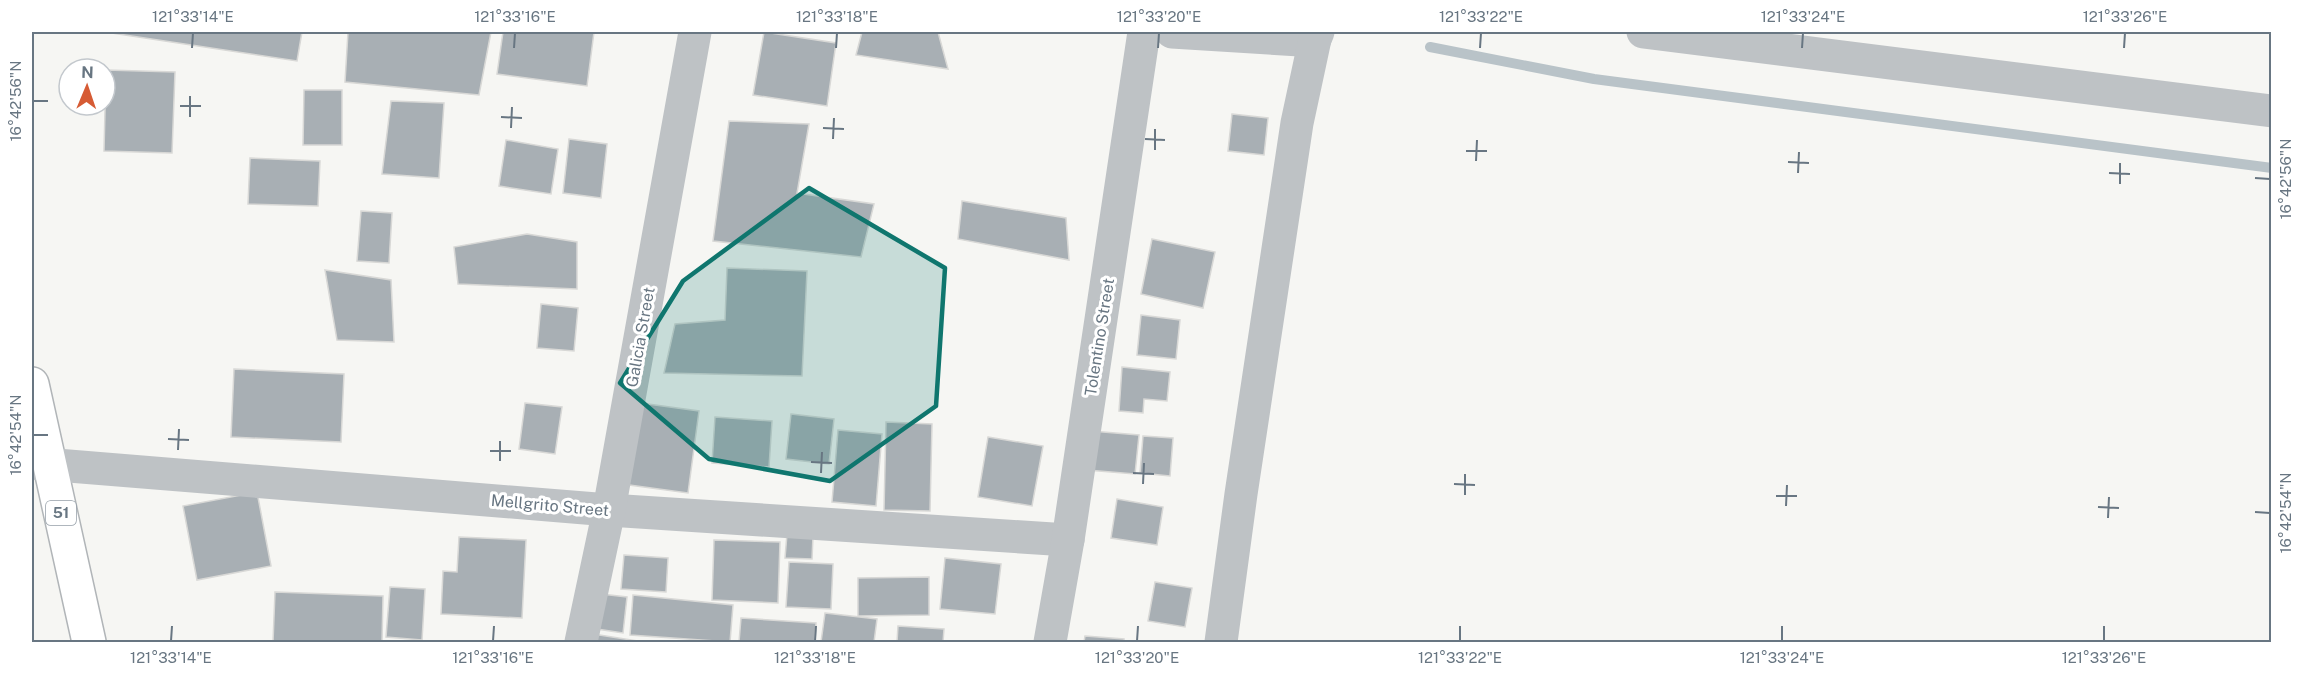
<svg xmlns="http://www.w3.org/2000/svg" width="2303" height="674" font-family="'Public Sans',sans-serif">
<rect width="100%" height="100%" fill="#f6f6f3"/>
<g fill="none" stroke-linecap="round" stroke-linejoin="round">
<polyline stroke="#b9c3c8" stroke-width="10" points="1430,47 1594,79 2272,168"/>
</g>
<g fill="#a8afb4" stroke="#d8d8d6" stroke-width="1.5">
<polygon points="105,32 302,32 297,61"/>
<polygon points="348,32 491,32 479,95 345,82"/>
<polygon points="503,32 594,32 587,86 497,74"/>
<polygon points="764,32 836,43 827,106 753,95"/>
<polygon points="862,32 938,32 948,69 856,55"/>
<polygon points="106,70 175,72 172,153 104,151"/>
<polygon points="304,90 342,90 342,145 303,145"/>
<polygon points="391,101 444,103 439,178 382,174"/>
<polygon points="1232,114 1268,118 1264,155 1228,151"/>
<polygon points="729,121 809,124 797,193 874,204 861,257 713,241"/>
<polygon points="569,139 607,144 601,198 563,193"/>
<polygon points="506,140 558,149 551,194 499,186"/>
<polygon points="250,158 320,161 318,206 248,204"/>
<polygon points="962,201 1066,218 1069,260 958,239"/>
<polygon points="361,211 392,213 389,263 357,261"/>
<polygon points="527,234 577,242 577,289 458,284 454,247"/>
<polygon points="1152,239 1215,252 1203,308 1141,294"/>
<polygon points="727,268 807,271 802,376 664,373 675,324 725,320"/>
<polygon points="325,270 391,280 394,342 337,340"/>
<polygon points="541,304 578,308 574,351 537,348"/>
<polygon points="1141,315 1180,320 1176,359 1137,355"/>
<polygon points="1122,367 1170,372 1167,401 1144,399 1143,413 1119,411"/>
<polygon points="234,369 344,374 341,442 231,437"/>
<polygon points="633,402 699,411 688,493 622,484"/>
<polygon points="525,403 562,407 555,454 519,449"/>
<polygon points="791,414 834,419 829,464 786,459"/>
<polygon points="715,417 772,421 769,467 712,463"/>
<polygon points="886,422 932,424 930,511 884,510"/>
<polygon points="838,430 882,434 876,506 832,502"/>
<polygon points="1091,431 1139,435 1135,474 1087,470"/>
<polygon points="1143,436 1173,438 1170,476 1140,473"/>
<polygon points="988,437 1043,446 1032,506 978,497"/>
<polygon points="257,492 271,566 197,580 183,506"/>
<polygon points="1117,499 1163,507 1157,545 1111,538"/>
<polygon points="787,534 813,536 812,559 785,558"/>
<polygon points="459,537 526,540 522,618 441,614 443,571 457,572"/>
<polygon points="714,540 780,542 778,603 712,600"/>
<polygon points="624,555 668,558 666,592 621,589"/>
<polygon points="945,558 1001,564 995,614 940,609"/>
<polygon points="789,562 833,564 831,609 786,607"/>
<polygon points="929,577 929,615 858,616 858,578"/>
<polygon points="1155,582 1192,588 1185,627 1148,621"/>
<polygon points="390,587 425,589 422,640 386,637"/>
<polygon points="275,592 383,596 382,642 273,642"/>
<polygon points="601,594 627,597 623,633 597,629"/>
<polygon points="633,595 733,605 730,642 630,635"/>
<polygon points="825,613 877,619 874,642 821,642"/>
<polygon points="741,618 816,623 815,642 739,642"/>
<polygon points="898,626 944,629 943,642 897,642"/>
<polygon points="593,634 644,642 591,642"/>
<polygon points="1085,636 1124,639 1124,642 1084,642"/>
</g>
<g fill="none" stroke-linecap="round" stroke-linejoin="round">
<g stroke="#b1b5b8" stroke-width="36">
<polyline id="highway" points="32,384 89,642"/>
</g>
<g stroke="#bec2c5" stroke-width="33">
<polyline points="1172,32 1300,40 1315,39 1318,32"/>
<polyline points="1643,32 2272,111"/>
<polyline points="32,463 609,510 1068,540"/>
<polyline points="581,642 609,510 695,32"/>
<polyline points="1050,642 1068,540 1144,32"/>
<polyline points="1221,642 1241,494 1297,123 1315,39"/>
</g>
<use href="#highway" stroke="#fff" stroke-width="33"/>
</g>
<path fill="#0f766e" fill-opacity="0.2" stroke="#0f766e" stroke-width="4.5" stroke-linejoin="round" d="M809 188 945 268 936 406 830 481 709 459 620 383 683 281Z"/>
<path fill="none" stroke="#687682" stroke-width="2" d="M192 48 193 33M514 48 515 33M836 48 837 33M1158 48 1159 33M1480 48 1481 33M1802 48 1803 33M2124 48 2125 33M33 101H48M180 106H201M190 117V96M501 117 522 118M511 128 512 107M823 128 844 129M833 139 834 118M1145 139 1165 140M1155 150V129M1466 151H1487M1476 161 1477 140M1788 162 1809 163M1798 173 1799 152M2109 173 2130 174M2255 178 2270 179M2120 184V163M33 435H48M168 439 189 440M178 450 179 429M490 451H511M500 461V441M811 462 832 463M821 473 822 452M1133 473 1154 474M1143 484 1144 463M1454 484 1475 485M1465 495V474M1776 496H1797M1786 506 1787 485M2098 507 2119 508M2255 512 2270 513M2108 518 2109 497M171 641 172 626M493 641 494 626M815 641 816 626M1137 641 1138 626M1460 641V626M1782 641V626M2104 641V626"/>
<g text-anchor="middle" stroke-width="6" stroke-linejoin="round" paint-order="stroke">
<rect fill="#fff" stroke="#959fa8" stroke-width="1.5" x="46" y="501" width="30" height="24" rx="4.5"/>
<g font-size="15" font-weight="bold" fill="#687682">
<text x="61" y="518">51</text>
</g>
<g font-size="16" fill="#687682" stroke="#fff">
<text transform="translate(640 337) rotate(-80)" y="6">Galicia Street</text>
<text transform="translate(1099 337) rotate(-81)" y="6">Tolentino Street</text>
<text transform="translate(550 505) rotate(5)" y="6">Mellgrito Street</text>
</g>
</g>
<rect width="2303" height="674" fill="none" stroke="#ffffff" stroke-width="66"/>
<g transform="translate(87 87) rotate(2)"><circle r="28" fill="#ffffff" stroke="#c3c8cd" stroke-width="1.5"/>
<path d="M0-4.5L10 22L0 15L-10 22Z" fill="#d65b34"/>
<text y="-9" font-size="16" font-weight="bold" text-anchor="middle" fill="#687682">N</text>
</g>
<rect x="33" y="33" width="2237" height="608" fill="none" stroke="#687682" stroke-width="2"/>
<g font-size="15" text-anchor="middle" fill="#687682">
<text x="193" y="22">121°33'14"E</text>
<text x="515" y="22">121°33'16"E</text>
<text x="837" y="22">121°33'18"E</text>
<text x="1159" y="22">121°33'20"E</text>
<text x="1481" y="22">121°33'22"E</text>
<text x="1803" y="22">121°33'24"E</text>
<text x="2125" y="22">121°33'26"E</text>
<text transform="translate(16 101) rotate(-90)" y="5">16°42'56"N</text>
<text transform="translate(2286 179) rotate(-90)" y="5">16°42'56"N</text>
<text transform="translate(16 435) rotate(-90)" y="5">16°42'54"N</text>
<text transform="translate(2286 513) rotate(-90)" y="5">16°42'54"N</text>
<text x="171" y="663">121°33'14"E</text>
<text x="493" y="663">121°33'16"E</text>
<text x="815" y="663">121°33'18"E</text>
<text x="1137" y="663">121°33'20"E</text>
<text x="1460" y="663">121°33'22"E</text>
<text x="1782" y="663">121°33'24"E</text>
<text x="2104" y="663">121°33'26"E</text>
</g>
</svg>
